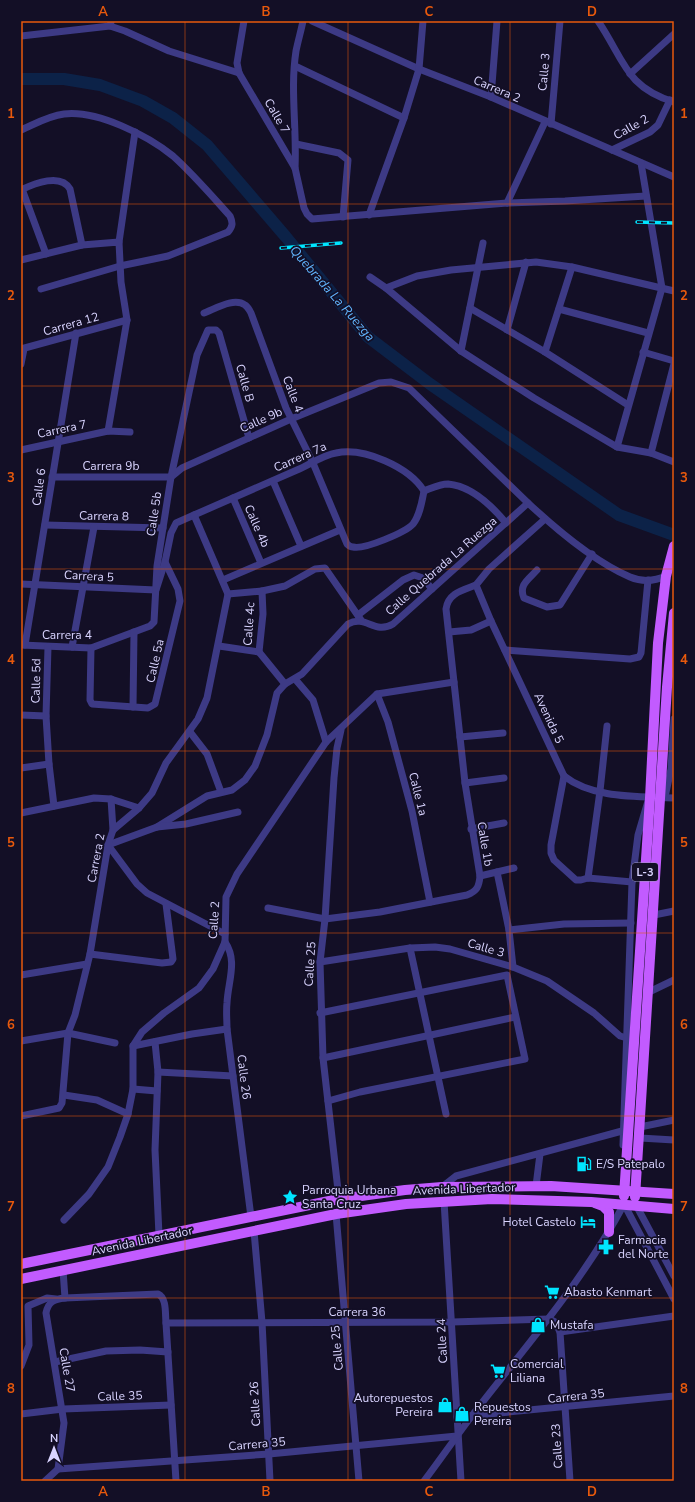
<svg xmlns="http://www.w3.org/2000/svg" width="695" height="1502" font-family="'Nunito Sans',sans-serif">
<rect width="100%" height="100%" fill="#130f26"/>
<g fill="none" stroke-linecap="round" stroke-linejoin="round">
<polyline stroke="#0c2248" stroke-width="12" points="21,79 64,79 100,85 143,101 173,118 207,145 286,237 368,337 430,384 619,515 674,535"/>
<g stroke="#3d3a85" stroke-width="7">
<polyline points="244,21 237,63 239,73 295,168 304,208 307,214 312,219 507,203 565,201 646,196"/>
<polyline points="312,21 419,69 491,97 674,177"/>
<path d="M598 21C624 59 625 87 674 102"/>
<polyline points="110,26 125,31 169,51 239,73"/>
<polyline points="21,36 110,26 111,22"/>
<polyline points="295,66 404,118"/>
<polyline points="630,74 674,34"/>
<polyline points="491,97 497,21"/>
<polyline points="551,124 560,21"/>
<path d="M21 130C35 124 48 116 64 114 97 110 147 135 173 156 193 174 212 196 230 216 233 223 233 226 228 232L168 256 120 266 41 289"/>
<polyline points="296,144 339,153 348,160 343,217"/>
<polyline points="612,150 650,132 658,125 670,100"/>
<path d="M295 168C297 129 290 89 296 51 298 41 301 31 303 21"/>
<polyline points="22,189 46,254"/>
<path d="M21 190C35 183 61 173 70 189L82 245"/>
<polyline points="507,203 545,122"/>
<polyline points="369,215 404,118 419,69 423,21"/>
<polyline points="119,242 135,132"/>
<polyline points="21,260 82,245 119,242 121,282 127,320 108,431"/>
<polyline points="370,277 386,288"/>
<polyline points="674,291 572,267 536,262 451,270 417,276 386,288 461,351 534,398 617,447 651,453 674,462"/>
<polyline points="470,308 545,352 628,405"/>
<polyline points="559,309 648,333"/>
<polyline points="507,330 526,262"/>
<polyline points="21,349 127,320"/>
<polyline points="461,351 483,243"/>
<polyline points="545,352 572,267"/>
<polyline points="643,352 674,361"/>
<polyline points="21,364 24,349"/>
<polyline points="617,447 662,288 641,163"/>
<polyline points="21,450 108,431 130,432"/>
<polyline points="651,453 674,364"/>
<path d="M52 477H171L182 468 291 419 379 383 391 382 409 388 528 503 393 624C374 635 366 614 348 624L302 674 285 684 277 693 267 735 255 766 245 780 232 790 207 796 157 827"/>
<polyline points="273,481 301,546"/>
<path d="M424 491C432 488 440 484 448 484 472 486 492 506 506 523"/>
<polyline points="233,498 261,563"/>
<path d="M528 503C557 530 595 562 630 577 642 582 655 581 666 576"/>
<polyline points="45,525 163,528"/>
<path d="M537 570C529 579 518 585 524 598L547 607 560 605 592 554"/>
<polyline points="223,580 340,530"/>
<path d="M21 584 156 590 165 562 171 533 176 523 194 515C228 500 263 485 297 470 309 465 323 455 336 453 364 447 409 467 424 491 422 501 420 515 413 524 406 532 364 550 353 547 351 547 348 545 347 544L313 463 286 408 251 313C250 311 248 307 245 305 234 297 215 309 204 313"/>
<polyline points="476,585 489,569 545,519"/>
<polyline points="262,591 285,586 315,569 325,568 361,620"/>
<polyline points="358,615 403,580 414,575 423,578 432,589"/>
<polyline points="449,632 471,630 491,621"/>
<polyline points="21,645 91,648 150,626 154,622 157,566 171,477 197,355 208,330 216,330 219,333 249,438"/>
<polyline points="25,645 76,333"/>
<polyline points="219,646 259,652 263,614 262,591 228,594"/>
<polyline points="72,647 94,527"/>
<polyline points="91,648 90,700 92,704 148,708 155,704 180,601 178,589 165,562"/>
<polyline points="505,650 630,659 639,657 641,653 648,580"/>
<polyline points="259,652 285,684"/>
<polyline points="295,679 313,700 326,742"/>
<polyline points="377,694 388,722 412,811 430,902"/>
<polyline points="133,707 134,632"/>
<polyline points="21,715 46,716"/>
<polyline points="190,732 207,754 221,792"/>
<polyline points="460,737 503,733"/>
<polyline points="49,764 54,806"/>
<polyline points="21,768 49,764 46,716 48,647"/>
<polyline points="564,776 551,845 551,853 554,860 576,880 581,880 588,878 632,882"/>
<polyline points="465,783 504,778"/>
<polyline points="665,797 671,769 674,719"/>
<polyline points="111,799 113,830"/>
<polyline points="21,813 94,798 111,799 139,808"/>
<polyline points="471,829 504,823"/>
<polyline points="497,872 509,930 513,967"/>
<polyline points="480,876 514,868"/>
<polyline points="588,878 600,791 607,726"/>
<path d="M268 908 325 919 380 912 467 895C477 891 479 887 480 876L465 783 446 609C448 593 463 590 476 585L491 621 564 776C593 799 639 796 674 798"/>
<polyline points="654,915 674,911"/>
<polyline points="509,930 564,924 631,923"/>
<polyline points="225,934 147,893 137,884 108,845 157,827 186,824 238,812"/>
<path d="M225 942C238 961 228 981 227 1003 226 1011 227 1020 227 1029L251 1217"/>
<polyline points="410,948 446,1114"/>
<polyline points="90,954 162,963 171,962 173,959 166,904"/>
<polyline points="320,962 410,948 435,947 450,949 513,967 547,981 594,1013 620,1036 627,1038"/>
<polyline points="21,975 87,964"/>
<polyline points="649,992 674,980"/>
<polyline points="320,1013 507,975 525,1059 360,1092 328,1101"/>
<polyline points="21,1041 68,1033 115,1043"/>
<polyline points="155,1042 158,1072 155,1150 159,1235"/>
<polyline points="133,1046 192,1034 227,1029"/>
<polyline points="323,1058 515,1017"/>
<polyline points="158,1072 233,1076"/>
<polyline points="133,1089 157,1091"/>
<polyline points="64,1095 97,1100 128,1114"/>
<polyline points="21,1116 59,1108 62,1103 68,1033 75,1015 90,954 108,845 113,830 139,808 152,793 166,763 198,719 207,698 228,594 194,515"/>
<polyline points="640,1127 674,1120"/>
<polyline points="640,1138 674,1140"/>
<polyline points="623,1145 632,882 638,835 648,801"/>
<polyline points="536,1186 540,1154"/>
<polyline points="442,1187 456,1176 622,1131"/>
<polyline points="339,1199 323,1058 320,962 325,919 334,778 337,748 341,730"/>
<polyline points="444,1201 461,1481"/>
<polyline points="624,1204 674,1299"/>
<polyline points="636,1205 674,1276"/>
<polyline points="336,1214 359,1481"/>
<polyline points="64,1220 89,1194 108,1167 120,1137 128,1114 133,1089 133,1046 142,1032 164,1013 199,988 213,969 225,942 226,897 237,874 326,742 377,694 454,682"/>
<polyline points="254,1231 262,1322 270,1481"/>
<path d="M65 1298 158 1294C167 1298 165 1314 166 1323L176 1481"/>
<polyline points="166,1323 452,1322 549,1319 555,1322 560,1332 570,1481"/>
<polyline points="560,1332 674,1316"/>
<polyline points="55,1362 106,1351 140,1350 168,1352"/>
<polyline points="21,1366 29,1345 28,1306 47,1298 56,1299"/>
<polyline points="21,1414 63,1409 171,1405"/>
<polyline points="457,1417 674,1396"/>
<polyline points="58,1469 269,1454 457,1436"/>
<path d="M45 1481 58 1469 64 1423 46 1313C48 1302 54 1299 65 1298L63 1270"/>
<path d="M424 1481C440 1460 455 1438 471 1417 524 1348 583 1282 624 1204"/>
</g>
<g stroke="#c25bff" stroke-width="10">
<polyline points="624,1196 650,798 658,643 666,576 674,546"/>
<polyline points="635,1197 667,687 674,613"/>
<polyline points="595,1203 603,1206 609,1212 609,1232"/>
<polyline points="21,1264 339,1199 405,1190 442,1187 551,1186 674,1194"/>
<polyline points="21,1279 336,1214 406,1204 492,1199 591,1202 674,1209"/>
</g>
<g stroke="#00e5ff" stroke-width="3.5">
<g id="rail">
<polyline points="637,222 674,223"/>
<polyline points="281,248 341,243"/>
</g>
</g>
<use href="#rail" stroke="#130f26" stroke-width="2" stroke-dasharray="6" stroke-linecap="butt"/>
</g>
<path fill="none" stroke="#e8590c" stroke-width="1" stroke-opacity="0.55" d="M185 21V1481M348 21V1481M510 21V1481M21 204H674M21 386H674M21 569H674M21 751H674M21 933H674M21 1116H674M21 1298H674"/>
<defs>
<g id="fuel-bare" transform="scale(1.2)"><path d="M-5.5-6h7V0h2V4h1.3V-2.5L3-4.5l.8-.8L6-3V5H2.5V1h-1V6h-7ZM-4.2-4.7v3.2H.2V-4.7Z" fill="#00e5ff" stroke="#130f26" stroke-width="2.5" paint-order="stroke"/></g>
<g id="sight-bare" transform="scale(1.2)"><path d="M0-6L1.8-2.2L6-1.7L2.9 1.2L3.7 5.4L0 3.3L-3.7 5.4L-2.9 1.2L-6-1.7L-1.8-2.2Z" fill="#00e5ff" stroke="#130f26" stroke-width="2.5" paint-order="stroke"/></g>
<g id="hotel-bare" transform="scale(1.2)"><path d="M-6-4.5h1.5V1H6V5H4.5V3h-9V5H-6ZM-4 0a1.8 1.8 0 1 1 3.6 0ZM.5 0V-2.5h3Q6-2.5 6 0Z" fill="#00e5ff" stroke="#130f26" stroke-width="2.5" paint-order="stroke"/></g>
<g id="pharmacy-bare" transform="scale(1.2)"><path d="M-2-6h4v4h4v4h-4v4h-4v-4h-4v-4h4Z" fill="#00e5ff" stroke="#130f26" stroke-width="2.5" paint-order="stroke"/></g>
<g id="supermarket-bare" transform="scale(1.2)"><path d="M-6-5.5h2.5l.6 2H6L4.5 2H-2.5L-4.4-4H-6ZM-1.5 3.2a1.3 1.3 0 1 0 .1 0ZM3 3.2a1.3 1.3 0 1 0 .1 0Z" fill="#00e5ff" stroke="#130f26" stroke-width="2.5" paint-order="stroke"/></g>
<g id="shop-bare" transform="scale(1.2)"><path d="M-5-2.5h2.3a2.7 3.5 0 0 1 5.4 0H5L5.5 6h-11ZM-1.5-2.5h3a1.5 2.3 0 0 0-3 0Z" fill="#00e5ff" stroke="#130f26" stroke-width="2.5" paint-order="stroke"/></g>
</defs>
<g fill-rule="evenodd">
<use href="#fuel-bare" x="584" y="1164"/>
<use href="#sight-bare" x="290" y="1197"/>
<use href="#hotel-bare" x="588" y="1222"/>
<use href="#pharmacy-bare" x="606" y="1247"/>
<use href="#supermarket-bare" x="552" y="1292"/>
<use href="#shop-bare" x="538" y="1325"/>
<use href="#supermarket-bare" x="498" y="1371"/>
<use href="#shop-bare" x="445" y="1405"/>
<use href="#shop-bare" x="462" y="1414"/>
</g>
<g text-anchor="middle" stroke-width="3.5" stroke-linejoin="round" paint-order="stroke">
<rect fill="#130f26" stroke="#9e99be" stroke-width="1" x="632" y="863" width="26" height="18" rx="3"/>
<g font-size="11" font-weight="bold" fill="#d9d4ff">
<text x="645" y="876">L-3</text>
</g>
<g font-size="12" fill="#d9d4ff" stroke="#130f26">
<text transform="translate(544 72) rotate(-85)" y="4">Calle 3</text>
<text transform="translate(497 89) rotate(23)" y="4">Carrera 2</text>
<text transform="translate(277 116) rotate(60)" y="4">Calle 7</text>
<text transform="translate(631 127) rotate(-29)" y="4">Calle 2</text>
<text transform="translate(71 324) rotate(-16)" y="4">Carrera 12</text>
<text transform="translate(245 383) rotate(74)" y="4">Calle B</text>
<text transform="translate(293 394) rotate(69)" y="4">Calle 4</text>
<text transform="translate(261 420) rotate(-24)" y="4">Calle 9b</text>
<text transform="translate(62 429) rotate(-12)" y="4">Carrera 7</text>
<text transform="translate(300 457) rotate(-24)" y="4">Carrera 7a</text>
<text x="111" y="470">Carrera 9b</text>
<text transform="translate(39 487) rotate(-82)" y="4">Calle 6</text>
<text transform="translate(154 514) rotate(-81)" y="4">Calle 5b</text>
<text transform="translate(104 516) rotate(1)" y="4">Carrera 8</text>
<text transform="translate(257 526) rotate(66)" y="4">Calle 4b</text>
<text transform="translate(441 566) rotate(-41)" y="4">Calle Quebrada La Ruezga</text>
<text transform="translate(89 576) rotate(3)" y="4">Carrera 5</text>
<text transform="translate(249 624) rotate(-86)" y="4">Calle 4c</text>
<text x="67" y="639">Carrera 4</text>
<text transform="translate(155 661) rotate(-77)" y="4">Calle 5a</text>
<text transform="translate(36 681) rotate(-89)" y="4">Calle 5d</text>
<text transform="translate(549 718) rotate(65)" y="4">Avenida 5</text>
<text transform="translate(418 794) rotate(76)" y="4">Calle 1a</text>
<text transform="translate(485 844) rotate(80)" y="4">Calle 1b</text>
<text transform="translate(96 858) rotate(-79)" y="4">Carrera 2</text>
<text transform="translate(214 920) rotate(-86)" y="4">Calle 2</text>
<text transform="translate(486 948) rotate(16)" y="4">Calle 3</text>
<text transform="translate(310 964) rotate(-86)" y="4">Calle 25</text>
<text transform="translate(244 1077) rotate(83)" y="4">Calle 26</text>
<text transform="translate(464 1189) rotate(-2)" y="4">Avenida Libertador</text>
<text transform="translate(142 1241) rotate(-12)" y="4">Avenida Libertador</text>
<text x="357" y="1316">Carrera 36</text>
<text transform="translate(442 1341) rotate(-93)" y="4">Calle 24</text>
<text transform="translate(337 1348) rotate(-95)" y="4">Calle 25</text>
<text transform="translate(67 1370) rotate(80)" y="4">Calle 27</text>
<text transform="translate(120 1396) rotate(-2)" y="4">Calle 35</text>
<text transform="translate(576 1396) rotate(-6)" y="4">Carrera 35</text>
<text transform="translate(255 1404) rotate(-93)" y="4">Calle 26</text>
<text transform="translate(257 1444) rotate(-5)" y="4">Carrera 35</text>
<text transform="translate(557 1446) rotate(-94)" y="4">Calle 23</text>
</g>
<g font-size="12" fill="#d9d4ff" stroke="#130f26" text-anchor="start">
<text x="596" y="1168">E/S Patepalo</text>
<text x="302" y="1194">Parroquia Urbana<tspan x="302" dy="14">Santa Cruz</tspan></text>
<text x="576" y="1226" text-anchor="end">Hotel Castelo</text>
<text x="618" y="1244">Farmacia<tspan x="618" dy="14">del Norte</tspan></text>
<text x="564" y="1296">Abasto Kenmart</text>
<text x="550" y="1329">Mustafa</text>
<text x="510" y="1368">Comercial<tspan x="510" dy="14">Liliana</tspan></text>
<text x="433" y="1402" text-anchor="end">Autorepuestos<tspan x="433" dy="14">Pereira</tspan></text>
<text x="474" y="1411">Repuestos<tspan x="474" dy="14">Pereira</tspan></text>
</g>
<g font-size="13" font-style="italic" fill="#62b6ff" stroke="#130f26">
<text transform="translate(333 293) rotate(49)" y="5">Quebrada La Ruezga</text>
</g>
</g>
<rect width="695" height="1502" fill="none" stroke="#130f26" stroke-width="44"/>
<g transform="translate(54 1448)" stroke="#130f26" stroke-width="3" paint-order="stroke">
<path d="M0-3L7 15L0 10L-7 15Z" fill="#d9d4ff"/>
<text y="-6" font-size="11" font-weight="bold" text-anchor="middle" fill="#d9d4ff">N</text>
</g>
<rect x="22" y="22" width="651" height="1458" fill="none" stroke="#e8590c" stroke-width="1.5"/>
<g font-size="13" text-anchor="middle" font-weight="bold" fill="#e8590c">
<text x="103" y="16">A</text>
<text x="266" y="16">B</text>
<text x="429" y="16">C</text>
<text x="592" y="16">D</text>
<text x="11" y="118">1</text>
<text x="684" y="118">1</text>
<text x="11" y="300">2</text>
<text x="684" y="300">2</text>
<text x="11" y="482">3</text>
<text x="684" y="482">3</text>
<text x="11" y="664">4</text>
<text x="684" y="664">4</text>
<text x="11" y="847">5</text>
<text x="684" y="847">5</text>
<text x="11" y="1029">6</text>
<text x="684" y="1029">6</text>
<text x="11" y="1211">7</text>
<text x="684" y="1211">7</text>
<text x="11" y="1393">8</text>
<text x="684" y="1393">8</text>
<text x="103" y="1496">A</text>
<text x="266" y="1496">B</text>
<text x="429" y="1496">C</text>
<text x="592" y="1496">D</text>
</g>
</svg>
